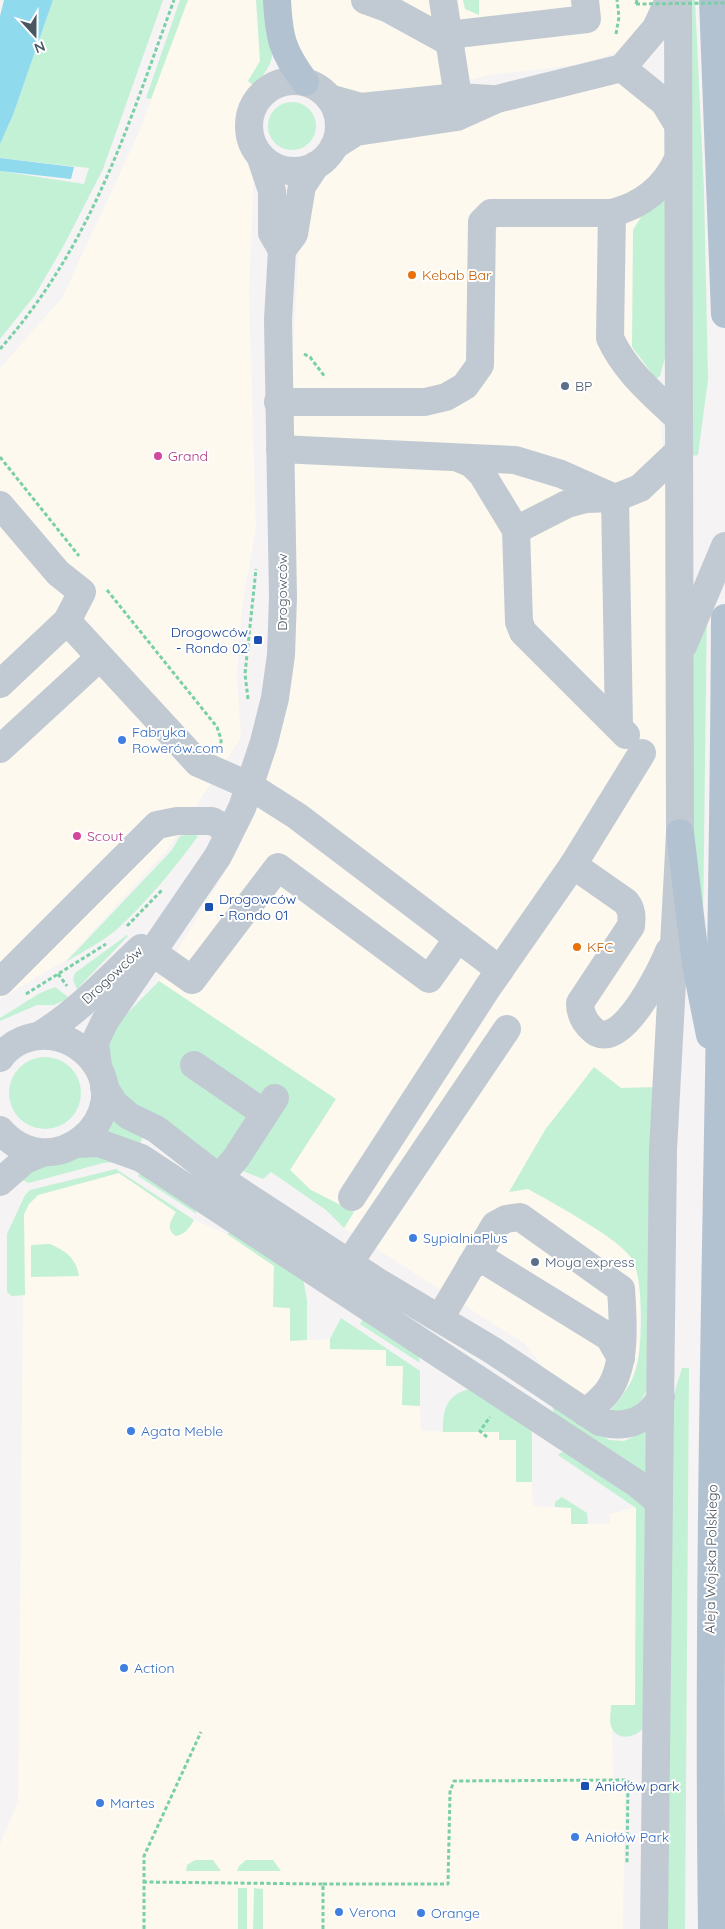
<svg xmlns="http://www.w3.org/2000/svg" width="725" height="1929" font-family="Quicksand,sans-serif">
<rect width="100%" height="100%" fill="#f5f3f3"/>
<g fill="#fdf9ef">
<polygon points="188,0 256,0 259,29 260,61 248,81 254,86 239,102 236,130 240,147 254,168 249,294 256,528 242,607 237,676 241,738 167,850 66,960 0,999 0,368 62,298 139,132"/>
<polygon points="289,0 661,0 627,47 610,55 575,65 488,75 413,95 345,93 325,76 308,66 296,49"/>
<polygon points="624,82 649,97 665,128 666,198 656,379 667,492 668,937 662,1087 621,1088 594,1068 545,1130 510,1191 528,1188 607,1236 632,1258 639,1277 640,1293 639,1356 631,1382 605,1416 549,1374 525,1344 344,1228 354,1212 311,1190 290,1170 335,1099 159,981 239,848 276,744 295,625 293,350 299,247 310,185 332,166 347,147 601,83"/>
<polygon points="119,1173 176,1212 170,1221 188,1229 194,1220 227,1234 274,1266 273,1307 290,1308 290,1341 330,1339 330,1349 386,1350 403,1365 402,1405 420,1406 421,1431 499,1432 516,1440 516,1482 532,1482 533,1506 571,1508 571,1523 610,1524 610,1514 636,1507 635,1705 611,1705 614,1785 624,1785 625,1795 623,1929 0,1929 0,1844 18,1802 24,1214 29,1204 38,1195"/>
</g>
<g fill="#c3f1d5">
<polygon points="53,0 163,0 103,169 64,245 35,295 0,339 0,171 84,184 89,168 0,158 0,144 13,115"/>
<polygon points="180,0 188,0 151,99 146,98"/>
<path d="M256 0H268C272 38 283 56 254 86L248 81 260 61Z"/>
<polygon points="463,0 479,0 479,15 465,9"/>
<polygon points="689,0 695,0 704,191 708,379 698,455 691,456"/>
<circle cx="292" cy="126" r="24"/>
<polygon points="661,197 666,198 666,354 660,376 656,379 632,347 633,230 641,217"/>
<polygon points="707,605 703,925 693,852 692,664"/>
<path d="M193 834 198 836C174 869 146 903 115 931 100 943 82 952 66 962L172 850 180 836Z"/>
<polygon points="127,935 128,936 77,989 73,980 75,973"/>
<polygon points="159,981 336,1099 290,1170 311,1190 354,1212 344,1228 326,1210 271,1172 263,1179 215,1160 119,1097 105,1045 115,1026"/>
<polygon points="55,987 69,998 54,1005 37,1005 0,1021 0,1018 40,993"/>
<circle cx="45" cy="1093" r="36"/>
<path d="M594 1067 621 1088 662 1087 648 1385C641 1410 628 1410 605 1416 617 1404 629 1389 635 1372 643 1351 644 1279 632 1259 621 1239 551 1202 528 1189L509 1192 545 1130Z"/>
<polygon points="112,1114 145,1132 137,1150 103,1133"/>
<polygon points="85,1153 115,1162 103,1163 29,1183 13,1176"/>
<path d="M116 1169 194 1220C189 1228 186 1234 176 1236 165 1229 171 1221 176 1212L119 1173 38 1195 29 1204 24 1214 25 1295 12 1296 7 1292V1234L25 1195 30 1190Z"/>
<polygon points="142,1169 193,1205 197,1214 138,1176"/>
<polygon points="234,1230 303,1278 307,1300 307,1340 290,1341 290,1308 273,1307 274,1266 227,1234"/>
<path d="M50 1244C66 1251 76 1258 79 1276L31 1277V1245Z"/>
<polygon points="341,1318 420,1371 420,1406 402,1405 403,1366 386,1366 386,1350 330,1349 330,1339"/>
<polygon points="363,1319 418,1354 420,1363 360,1324"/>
<polygon points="682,1368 689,1368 685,1929 664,1929 671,1404"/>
<path d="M479 1388 530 1426 532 1435V1482H516V1440H499V1432H443C442 1405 450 1390 479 1388Z"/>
<polygon points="551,1401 609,1440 624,1441 648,1430 651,1478 555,1418"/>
<path d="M566 1449H572L645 1506 647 1517 645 1727C636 1737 617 1743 611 1726 609 1720 611 1711 611 1705H635L636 1508 558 1455Z"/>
<polygon points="562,1497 587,1513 588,1524 571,1524 571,1508 555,1507 555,1502"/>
<polygon points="195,1860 213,1860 221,1871 186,1871 187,1865"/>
<polygon points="246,1860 273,1860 281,1871 237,1871 239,1866"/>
<rect x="238" y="1888" width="9" height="41"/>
<polygon points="254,1888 263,1889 263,1929 253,1929"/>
</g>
<g fill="#90daee">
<polygon points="4,0 53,0 13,115 0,144 0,16"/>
<polygon points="0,158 74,167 71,179 0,171"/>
</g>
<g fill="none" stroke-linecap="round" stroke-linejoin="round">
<g stroke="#7ad0a6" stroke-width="3" stroke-dasharray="4 2.5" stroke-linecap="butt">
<polyline points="636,4 637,0"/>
<polyline points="616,34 619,17 617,0"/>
<path d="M0 349C92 245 127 128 174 0"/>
<polyline points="304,354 310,357 325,377"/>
<polyline points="0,457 79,556"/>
<polyline points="107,590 217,727 221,739 221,747"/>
<polyline points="248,699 245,674 256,569"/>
<polyline points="127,926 163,889"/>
<polyline points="58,974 67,986"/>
<polyline points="26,994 106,944"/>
<polyline points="487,1437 480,1431 490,1417"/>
<polyline points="143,1882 323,1884 323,1929"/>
<polyline points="323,1884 448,1884 450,1792 454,1781 628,1780 627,1863"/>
<polyline points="144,1929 144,1856 201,1732"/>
</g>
<g stroke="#c1cad2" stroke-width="28">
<polyline points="365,0 387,8 449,42"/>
<polyline points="443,0 458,97"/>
<polyline points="448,35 587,19 585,0"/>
<polyline points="622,68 664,102 678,125"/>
<circle cx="294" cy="126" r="45"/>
<polyline points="329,98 361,107 458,97 491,99"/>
<polyline points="334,146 356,132 457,117 497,99 622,68 656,28 669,0"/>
<polyline points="261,158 272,191 272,233 282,250"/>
<path d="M612 213 610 338C625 371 652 393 678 418"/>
<path d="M278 402H425L446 397 465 386 480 365 482 222 491 213H612C643 205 664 188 678 159"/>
<polyline points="280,449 515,460 561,474 615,498 619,726"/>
<polyline points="458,458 472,464 482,474 516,530 519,622 523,632 626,735"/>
<polyline points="0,505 58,573 82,592 67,621 198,763 250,786 297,816 500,970"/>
<polyline points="516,530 567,504 586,499 615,498 640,488 678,452"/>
<polyline points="683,646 725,546"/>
<polyline points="0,684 67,621"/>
<polyline points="0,749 99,658"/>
<path d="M573 865 626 902C632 910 632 916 631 926L580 1003C580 1014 585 1023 593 1030 620 1055 661 971 669 951"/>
<polyline points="152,952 192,980 278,867 429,979 458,938"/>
<polyline points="0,982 157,825 177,821 212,821 230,831"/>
<path d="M40 1035C78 1012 109 978 141 948"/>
<path d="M0 1058C11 1042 31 1034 50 1036 67 1038 80 1045 92 1059 138 1116 52 1190 0 1130"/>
<polyline points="194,1065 264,1113"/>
<polyline points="98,1067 95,1042 105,1021 218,856 242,808 264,742 275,698 281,655 283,597 278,320 282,250 294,234 302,186 316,165"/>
<path d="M104 1087 114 1103 129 1116 156 1129 219 1178 378 1282 492 1350 600 1422C626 1429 648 1421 661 1397"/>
<polyline points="76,1144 99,1143 141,1158 636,1483 658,1501"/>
<polyline points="219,1178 236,1158 275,1098"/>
<polyline points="0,1182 25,1160 42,1153"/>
<polyline points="352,1197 488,987 573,865 642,753"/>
<polyline points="349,1263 507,1029"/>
<polyline points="471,1265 481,1261 489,1263 609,1337 621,1358"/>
<path d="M440 1318 495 1225 506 1219 520 1217 621 1289C623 1319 627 1365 608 1391 602 1399 593 1406 586 1413"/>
<polyline points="654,1929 663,1150 680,833 678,0"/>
</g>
<g stroke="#b3c2d1" stroke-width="28">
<path d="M277 0C279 38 282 51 305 82"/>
<polyline points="713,0 725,314"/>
<polyline points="680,833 696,965 710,1035"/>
<path d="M712 1929C706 1492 723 1055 725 618"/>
</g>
<polyline stroke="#7ad0a6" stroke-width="3" stroke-dasharray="4 2.5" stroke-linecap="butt" points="636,4 725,3"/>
</g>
<g fill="#e8710a" stroke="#fff" stroke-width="2">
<circle cx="412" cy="275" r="5"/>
<circle cx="577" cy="947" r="5"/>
</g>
<g fill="#5c6f8a" stroke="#fff" stroke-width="2">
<circle cx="565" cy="386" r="5"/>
<circle cx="535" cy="1262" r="5"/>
</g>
<g fill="#d1479c" stroke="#fff" stroke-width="2">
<circle cx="158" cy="456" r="5"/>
<circle cx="77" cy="836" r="5"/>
</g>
<g fill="#1a4fb4" stroke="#fff" stroke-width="2">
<rect x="253" y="635" width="10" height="10" rx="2.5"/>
<rect x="204" y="902" width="10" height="10" rx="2.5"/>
<rect x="580" y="1781" width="10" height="10" rx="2.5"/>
</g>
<g fill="#3f7fe0" stroke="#fff" stroke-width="2">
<circle cx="122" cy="740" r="5"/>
<circle cx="413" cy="1238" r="5"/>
<circle cx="131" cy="1431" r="5"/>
<circle cx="124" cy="1668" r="5"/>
<circle cx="100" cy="1803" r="5"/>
<circle cx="575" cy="1837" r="5"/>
<circle cx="339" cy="1912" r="5"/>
<circle cx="421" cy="1913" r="5"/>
</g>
<g text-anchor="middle" stroke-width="4" stroke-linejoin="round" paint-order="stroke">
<g font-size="14" fill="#c56008" stroke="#fff" text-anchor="start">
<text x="422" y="280">Kebab Bar</text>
<text x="587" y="952">KFC</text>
</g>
<g font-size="14" fill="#4e5e75" stroke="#fff" text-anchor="start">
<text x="575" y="391">BP</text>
<text x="545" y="1267">Moya express</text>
</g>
<g font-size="14" fill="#b23c85" stroke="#fff" text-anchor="start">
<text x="168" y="461">Grand</text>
<text x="87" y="841">Scout</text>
</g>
<g font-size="14" fill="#4a5661" stroke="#fff">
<text transform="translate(282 592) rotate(-90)" y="5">Drogowców</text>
<text transform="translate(112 975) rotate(-43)" y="5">Drogowców</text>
<text transform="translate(711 1559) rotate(-89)" y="5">Aleja Wojska Polskiego</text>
</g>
<g font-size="14" fill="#164399" stroke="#fff" text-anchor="start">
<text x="248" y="637" text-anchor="end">Drogowców<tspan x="248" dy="16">- Rondo 02</tspan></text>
<text x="219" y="904">Drogowców<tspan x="219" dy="16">- Rondo 01</tspan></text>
<text x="595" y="1791">Aniołów park</text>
</g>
<g font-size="14" fill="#366cbe" stroke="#fff" text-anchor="start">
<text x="132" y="737">Fabryka<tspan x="132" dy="16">Rowerów.com</tspan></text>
<text x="423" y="1243">SypialniaPlus</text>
<text x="141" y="1436">Agata Meble</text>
<text x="134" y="1673">Action</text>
<text x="110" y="1808">Martes</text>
<text x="585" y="1842">Aniołów Park</text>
<text x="349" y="1917">Verona</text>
<text x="431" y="1918">Orange</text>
</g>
</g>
<g transform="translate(35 35) rotate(159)" stroke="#ffffff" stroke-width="4" paint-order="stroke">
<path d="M0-4L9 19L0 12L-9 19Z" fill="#4a5661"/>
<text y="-8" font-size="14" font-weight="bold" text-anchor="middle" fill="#4a5661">N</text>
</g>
</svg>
